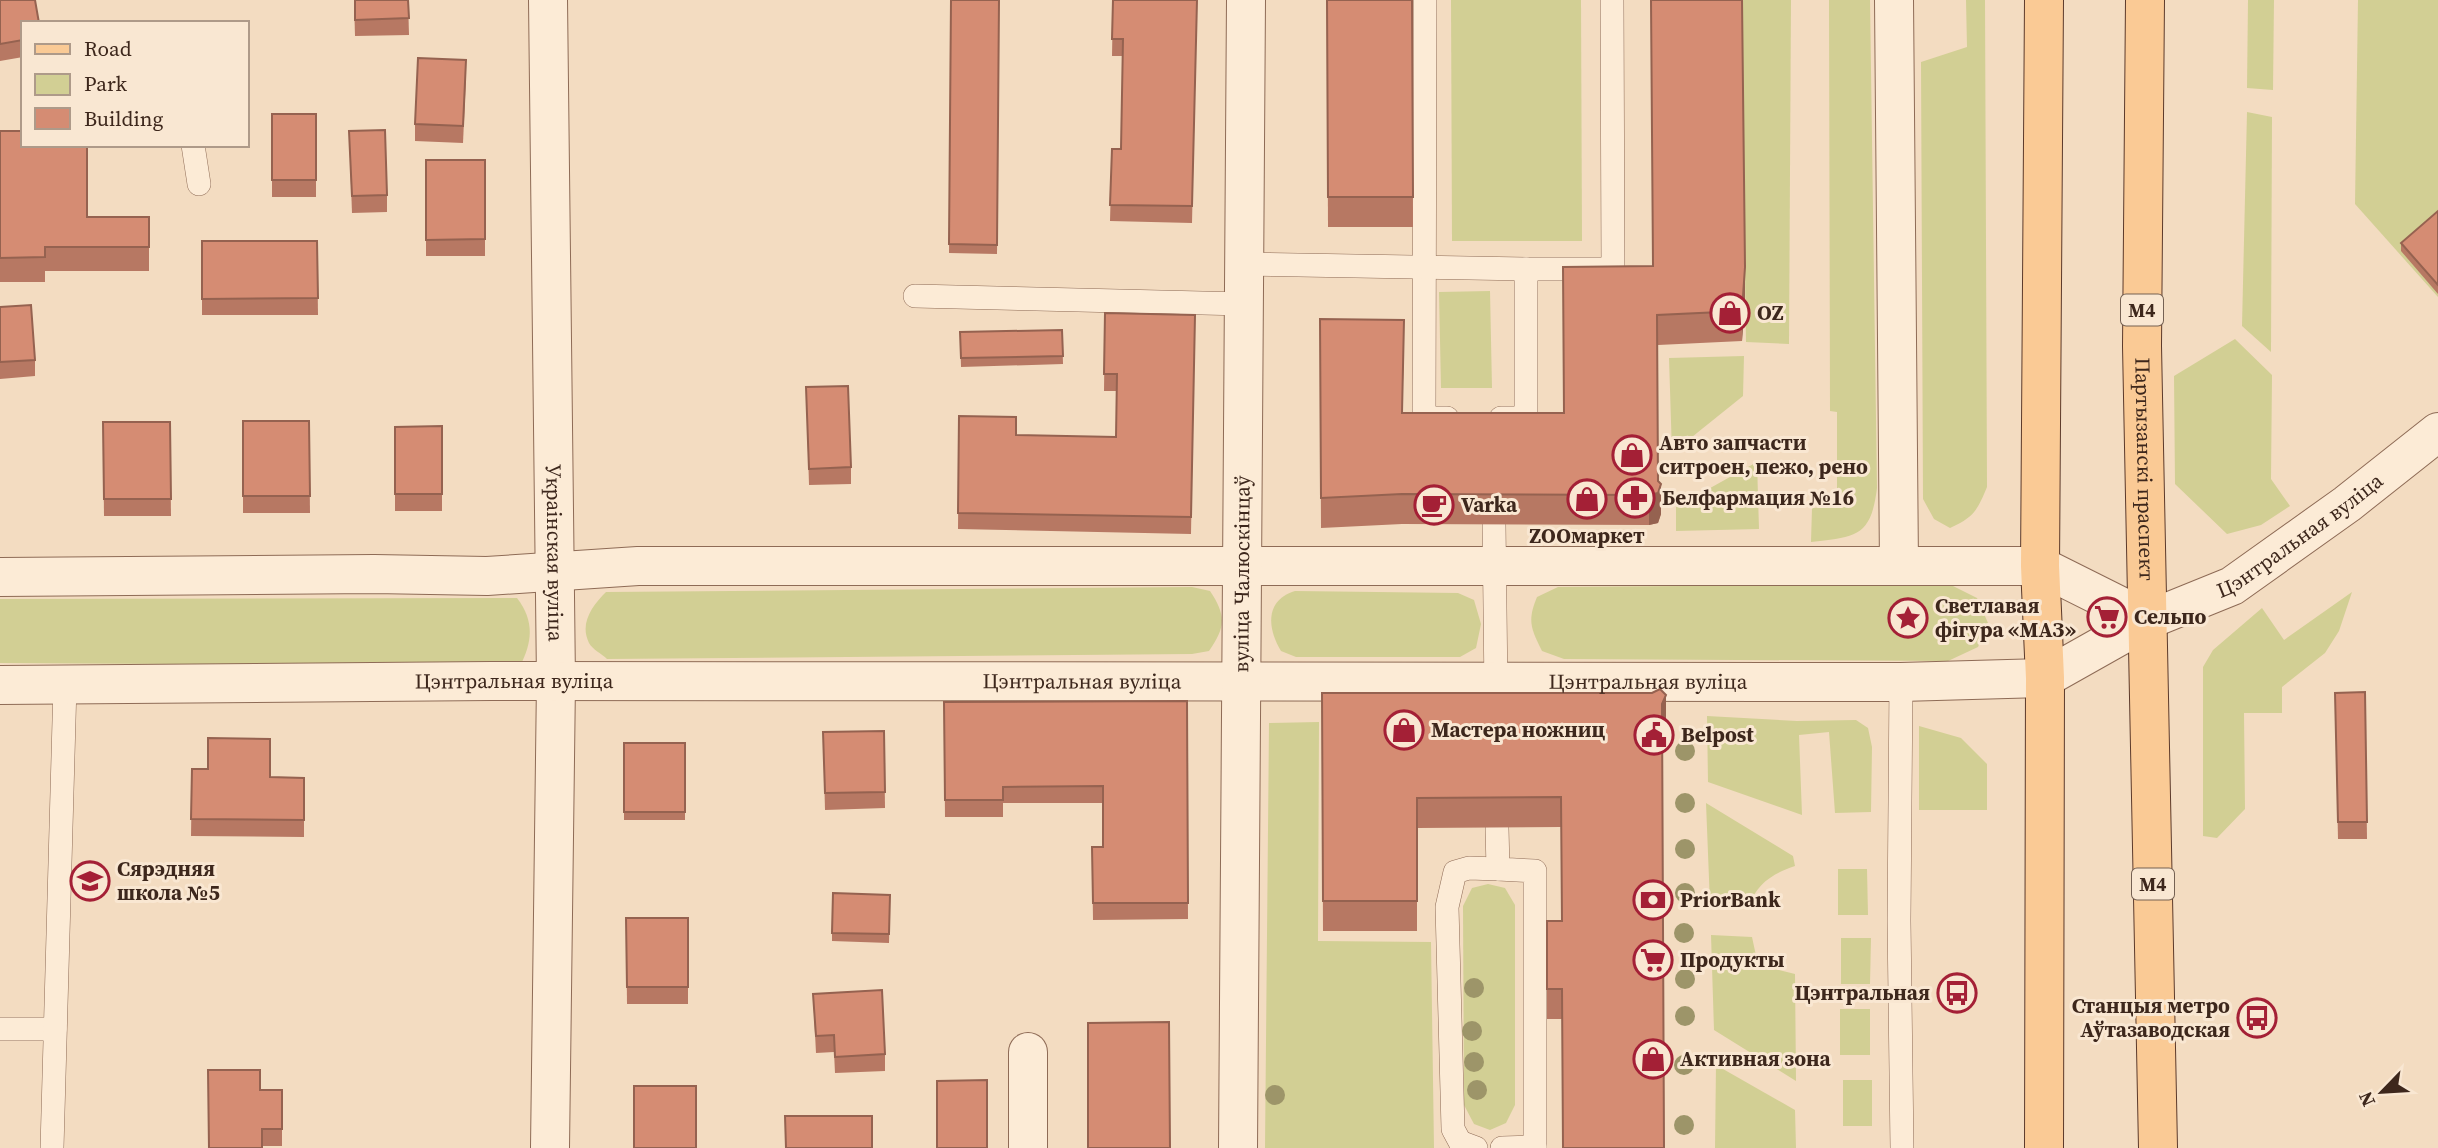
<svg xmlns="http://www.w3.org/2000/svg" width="2438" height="1148" font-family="'Source Serif 4',serif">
<rect width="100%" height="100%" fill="#f3dcc1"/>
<g fill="#d2cf94">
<polygon points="1451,0 1581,0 1582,241 1452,241"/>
<polygon points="1741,0 1791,0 1789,344 1746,342"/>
<path d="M1829 0H1870L1877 488C1871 537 1856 537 1811 542L1812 508 1837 507V412L1830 411Z"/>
<path d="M1966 0H1985L1987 487C1977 511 1974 517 1950 528L1934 519 1923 499 1921 62 1967 47Z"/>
<polygon points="2248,0 2274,0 2273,90 2247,88"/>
<polygon points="2358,0 2438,0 2438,297 2355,204"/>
<polygon points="2247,112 2272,117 2271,352 2242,326"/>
<polygon points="1490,291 1492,388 1441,388 1439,292"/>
<polygon points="2235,339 2272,375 2271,479 2290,506 2261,525 2227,534 2175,484 2174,376"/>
<polygon points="1744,356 1743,396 1672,453 1669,358"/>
<polygon points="1757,462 1759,529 1676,531 1676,507"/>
<path d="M1949 584 1977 598 1988 623 1978 647 1948 661 1564 659 1542 651C1531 629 1527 621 1537 597L1558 587Z"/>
<path d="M1192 587 1210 591C1226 615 1226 627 1209 651L1192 654 607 659C602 654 592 649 589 643 579 623 593 605 606 592Z"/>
<path d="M1295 591 1458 593 1474 600 1481 624 1476 648 1460 657H1296L1281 651C1267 628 1265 600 1295 591Z"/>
<polygon points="2352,592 2339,631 2325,653 2282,687 2282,713 2244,713 2245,809 2217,838 2203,836 2203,667 2213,650 2262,608 2284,640"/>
<path d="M517 598C534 620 533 641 520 666L0 663V599Z"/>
<polygon points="1707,716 1797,721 1856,720 1868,728 1872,747 1871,812 1835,813 1829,732 1799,735 1802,815 1708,782"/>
<polygon points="1319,722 1318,941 1431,942 1434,1148 1265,1148 1269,723"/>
<polygon points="1919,726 1961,738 1987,764 1987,810 1919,810"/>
<path d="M1706 803 1793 856 1795 866C1774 873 1756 884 1750 905L1710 904Z"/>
<polygon points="1838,869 1867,869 1868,915 1838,915"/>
<polygon points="1488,884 1505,888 1515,905 1515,1105 1506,1123 1490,1130 1474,1124 1464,1105 1463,906 1472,888"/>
<polygon points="1711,935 1752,937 1758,965 1795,974 1796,1081 1714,1030"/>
<polygon points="1841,938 1871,938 1870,984 1841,984"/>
<rect x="1840" y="1009" width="30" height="46"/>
<polygon points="1716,1065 1795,1110 1796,1148 1715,1148"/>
<rect x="1843" y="1080" width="29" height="46"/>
</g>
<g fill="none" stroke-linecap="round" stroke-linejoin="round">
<g stroke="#8e6b56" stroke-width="24">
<g id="lane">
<polyline points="1425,0 1424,418 1447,418"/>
<polyline points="193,145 199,184"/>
<polyline points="1244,264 1526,269"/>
<polyline points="915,296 1244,304"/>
<polyline points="1501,418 1526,418 1526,269 1613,269 1612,0"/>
<polyline points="1494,524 1496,692"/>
<polyline points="1901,682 1899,921 1902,1148"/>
<polyline points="1497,828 1498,869 1535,871 1535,1148"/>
<polyline points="0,1029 55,1029"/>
<polyline points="52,1148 65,685"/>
<polyline points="1476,1148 1460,1142 1453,1129 1447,907 1455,872 1469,868 1498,869"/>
<polyline points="1502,1148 1535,1147"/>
</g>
</g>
<g stroke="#8e6b56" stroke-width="40">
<g id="street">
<path id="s1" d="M548 0 556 681 550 1148"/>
<polyline points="1894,0 1899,566"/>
<polyline points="0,577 374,574 487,576 638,566 2040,566 2148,620"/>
<path id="s2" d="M0 685 491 681 1901 682 2045 678 2148 620 2232 586 2347 504 2438 432"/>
<polyline points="1028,1148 1028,1052"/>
<path id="s3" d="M1238 1148 1246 0"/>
</g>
</g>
<g stroke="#5c3a2b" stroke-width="40">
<g id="primary">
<polyline points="2044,0 2040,566 2045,678 2044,1148"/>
<path id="s4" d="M2145 0 2142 346 2158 1148"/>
</g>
</g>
<use href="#lane" stroke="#fcebd6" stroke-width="23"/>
<use href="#street" stroke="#fcebd6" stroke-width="38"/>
<use href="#primary" stroke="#faca95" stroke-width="38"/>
</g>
<g fill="#9d9569">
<circle cx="1685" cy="751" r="10"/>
<circle cx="1685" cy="803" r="10"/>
<circle cx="1685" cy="849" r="10"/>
<circle cx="1685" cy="893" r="10"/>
<circle cx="1684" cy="933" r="10"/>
<circle cx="1685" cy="979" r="10"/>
<circle cx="1474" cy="988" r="10"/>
<circle cx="1685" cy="1016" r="10"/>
<circle cx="1472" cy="1031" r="10"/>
<circle cx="1474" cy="1062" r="10"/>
<circle cx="1684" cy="1065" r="10"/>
<circle cx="1477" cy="1090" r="10"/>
<circle cx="1275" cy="1095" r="10"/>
<circle cx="1684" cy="1125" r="10"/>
</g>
<g fill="#b77863">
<polygon points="0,0 23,23 23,57 0,61"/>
<polygon points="354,0 408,0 409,35 355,36"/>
<polygon points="951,0 999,0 997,254 949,253"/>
<polygon points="1113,0 1197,0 1192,223 1110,221 1112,149 1121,149 1123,56 1112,56"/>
<polygon points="1327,0 1412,0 1413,227 1328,227"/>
<polygon points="466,77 463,143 415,141 415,124"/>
<rect x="272" y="114" width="44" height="83"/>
<polygon points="0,131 87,217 149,217 149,271 45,271 45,282 0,282"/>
<polygon points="349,131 387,195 387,212 352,213"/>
<rect x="426" y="160" width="59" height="96"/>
<polygon points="2438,211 2438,294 2401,251 2401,243"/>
<polygon points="202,241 317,241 318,315 202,315"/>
<polygon points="1563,267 1745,297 1742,341 1658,345 1658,481 1661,514 1658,523 1649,525 1402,524 1321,528 1320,319 1404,350 1402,413 1564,413"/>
<polygon points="0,307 35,360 35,376 0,379"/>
<polygon points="1105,313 1195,315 1191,534 958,529 959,416 1016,435 1116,437 1117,391 1104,391"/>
<polygon points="1062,330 1063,364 961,367 960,332"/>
<polygon points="806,387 851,467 851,484 809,485"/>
<polygon points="243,421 309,421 310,513 243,513"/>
<polygon points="103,422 170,422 171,516 104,516"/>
<polygon points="442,426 442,511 395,511 395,427"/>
<polygon points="2365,692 2367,839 2338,839 2335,693"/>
<polygon points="1322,693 1666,725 1562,1019 1547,1019 1547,921 1562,921 1561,827 1417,828 1417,931 1323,931"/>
<polygon points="1187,701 1188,919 1093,920 1092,847 1103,847 1103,803 1003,803 1003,817 945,817 944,702"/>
<polygon points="884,731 885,808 825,810 823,732"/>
<rect x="624" y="743" width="61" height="77"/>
<polygon points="192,769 270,777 304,778 304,837 191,836"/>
<polygon points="890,895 889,943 832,941 832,933"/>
<polygon points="626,918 688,918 688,1004 627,1004"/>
<polygon points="813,994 885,1054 885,1071 835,1073 834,1052 816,1053"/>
<polygon points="260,1090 282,1090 282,1146 262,1146"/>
</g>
<g fill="#956250">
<polygon points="1745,267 1745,297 1742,341 1742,311"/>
<polygon points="1661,484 1661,514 1658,523 1649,525 1649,495"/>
<polygon points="1666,695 1666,725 1662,734 1662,704"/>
</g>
<g fill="#d58c73" stroke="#956250" stroke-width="2">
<polygon points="0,0 35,0 39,23 23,23 23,40 0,44"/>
<polygon points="355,0 408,0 409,18 355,20"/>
<polygon points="951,0 999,0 997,245 949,244"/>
<polygon points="1113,0 1197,0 1192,206 1110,205 1112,149 1121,149 1123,39 1112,39"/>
<polygon points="1327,0 1412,0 1413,197 1328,197"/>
<polygon points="1651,0 1742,0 1745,267 1742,311 1657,315 1658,481 1661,484 1658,493 1649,495 1402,494 1321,498 1320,319 1404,320 1402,413 1564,413 1563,267 1653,266"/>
<polygon points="418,58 466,60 463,126 415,124"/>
<rect x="272" y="114" width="44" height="66"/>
<polygon points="385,130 387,195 352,196 349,131"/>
<polygon points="0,131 23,131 23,145 87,145 87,217 149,217 149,247 45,247 45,257 0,258"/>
<polygon points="426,160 485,160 485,239 426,240"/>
<polygon points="2438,211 2438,285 2401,243"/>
<polygon points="202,241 317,241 318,298 202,299"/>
<polygon points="31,305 35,360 0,362 0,307"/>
<polygon points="1105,313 1195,315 1191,517 958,513 959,416 1016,417 1016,435 1116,437 1117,374 1104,374"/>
<polygon points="1062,330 1063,356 961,358 960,332"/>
<polygon points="848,386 851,467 809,469 806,387"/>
<polygon points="243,421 309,421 310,496 243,496"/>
<polygon points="103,422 170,422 171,499 104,499"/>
<polygon points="442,426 442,494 395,494 395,427"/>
<polygon points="1660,689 1666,695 1662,704 1664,1148 1563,1148 1562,989 1547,989 1547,921 1562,921 1561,797 1417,798 1417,901 1323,901 1322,693 1652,693"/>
<polygon points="2365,692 2367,822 2338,822 2335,693"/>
<polygon points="1187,701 1188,903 1093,903 1092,847 1103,847 1103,786 1003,787 1003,800 945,800 944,702"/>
<polygon points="884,731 885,792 825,793 823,732"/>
<polygon points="208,738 270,739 270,777 304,778 304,820 191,819 192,769 208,769"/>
<rect x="624" y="743" width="61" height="69"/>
<polygon points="833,893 890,895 889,934 832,933"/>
<polygon points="626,918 688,918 688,987 627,987"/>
<polygon points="882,990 885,1054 835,1057 834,1035 816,1036 813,994"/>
<polygon points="1169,1022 1170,1148 1088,1148 1088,1023"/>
<polygon points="208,1070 260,1070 260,1090 282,1090 282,1129 262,1129 262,1148 209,1148"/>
<polygon points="987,1080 987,1148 937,1148 937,1081"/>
<rect x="634" y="1086" width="62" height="62"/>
<polygon points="785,1116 872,1116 872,1148 786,1148"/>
</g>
<defs>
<g id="shop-ring" transform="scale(2.0125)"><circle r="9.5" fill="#f9e7d2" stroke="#a42036" stroke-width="1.5"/><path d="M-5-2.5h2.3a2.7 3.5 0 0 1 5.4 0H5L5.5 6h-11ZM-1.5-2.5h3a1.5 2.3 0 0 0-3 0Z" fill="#a42036"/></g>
<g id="pharmacy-ring" transform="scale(2.0125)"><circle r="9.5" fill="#f9e7d2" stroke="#a42036" stroke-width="1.5"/><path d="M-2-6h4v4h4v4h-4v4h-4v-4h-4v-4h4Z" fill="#a42036"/></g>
<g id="cafe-ring" transform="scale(2.0125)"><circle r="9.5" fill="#f9e7d2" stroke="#a42036" stroke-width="1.5"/><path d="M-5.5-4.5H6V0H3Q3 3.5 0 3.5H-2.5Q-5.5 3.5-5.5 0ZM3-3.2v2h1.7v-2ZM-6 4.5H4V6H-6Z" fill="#a42036"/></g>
<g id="supermarket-ring" transform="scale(2.0125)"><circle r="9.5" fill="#f9e7d2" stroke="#a42036" stroke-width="1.5"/><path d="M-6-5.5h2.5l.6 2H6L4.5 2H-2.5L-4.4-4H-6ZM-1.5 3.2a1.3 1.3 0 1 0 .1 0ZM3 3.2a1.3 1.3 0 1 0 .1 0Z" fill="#a42036"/></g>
<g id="sight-ring" transform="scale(2.0125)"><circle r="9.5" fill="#f9e7d2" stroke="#a42036" stroke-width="1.5"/><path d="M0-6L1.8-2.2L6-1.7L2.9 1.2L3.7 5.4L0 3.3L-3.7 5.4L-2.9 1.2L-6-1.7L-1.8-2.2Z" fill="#a42036"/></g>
<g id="civic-ring" transform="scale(2.0125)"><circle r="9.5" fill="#f9e7d2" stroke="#a42036" stroke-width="1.5"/><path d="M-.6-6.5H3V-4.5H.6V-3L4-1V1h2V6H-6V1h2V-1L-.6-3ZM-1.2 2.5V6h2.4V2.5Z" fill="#a42036"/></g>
<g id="school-ring" transform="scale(2.0125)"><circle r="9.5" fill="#f9e7d2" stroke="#a42036" stroke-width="1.5"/><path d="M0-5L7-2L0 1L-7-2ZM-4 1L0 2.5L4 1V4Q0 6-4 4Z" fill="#a42036"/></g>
<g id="bank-ring" transform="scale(2.0125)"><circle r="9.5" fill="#f9e7d2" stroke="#a42036" stroke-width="1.5"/><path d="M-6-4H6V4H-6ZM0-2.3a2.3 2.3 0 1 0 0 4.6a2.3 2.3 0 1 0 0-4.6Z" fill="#a42036"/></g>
<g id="bus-ring" transform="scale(2.0125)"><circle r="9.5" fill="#f9e7d2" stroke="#a42036" stroke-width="1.5"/><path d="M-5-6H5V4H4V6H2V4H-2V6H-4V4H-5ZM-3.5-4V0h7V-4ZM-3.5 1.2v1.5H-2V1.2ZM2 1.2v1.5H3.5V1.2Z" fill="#a42036"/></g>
</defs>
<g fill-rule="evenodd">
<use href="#shop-ring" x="1730" y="313"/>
<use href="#shop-ring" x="1632" y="455"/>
<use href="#pharmacy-ring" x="1635" y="498"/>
<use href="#shop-ring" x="1587" y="499"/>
<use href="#cafe-ring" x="1434" y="505"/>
<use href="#supermarket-ring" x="2107" y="617"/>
<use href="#sight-ring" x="1908" y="618"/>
<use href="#shop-ring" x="1404" y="730"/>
<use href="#civic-ring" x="1654" y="735"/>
<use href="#school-ring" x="90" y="881"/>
<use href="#bank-ring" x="1653" y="900"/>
<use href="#supermarket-ring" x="1653" y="960"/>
<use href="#bus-ring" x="1957" y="993"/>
<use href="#bus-ring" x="2257" y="1018"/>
<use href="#shop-ring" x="1653" y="1059"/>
</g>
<g text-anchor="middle" stroke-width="6" stroke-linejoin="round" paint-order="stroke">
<g fill="#f9e7d2" stroke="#756153" stroke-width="2">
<rect x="2121" y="294.5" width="42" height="31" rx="5"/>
<rect x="2132" y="868.5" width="42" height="31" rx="5"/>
</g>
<g font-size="19" font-weight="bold" fill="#3d271c">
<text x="2142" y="317">М4</text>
<text x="2153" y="891">М4</text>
</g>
<g font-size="21" font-weight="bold" fill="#3d271c" stroke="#f9e7d2" text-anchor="start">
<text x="1757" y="320">OZ</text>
<text x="1659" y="450">Авто запчасти<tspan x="1659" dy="24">ситроен, пежо, рено</tspan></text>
<text x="1662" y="505">Белфармация №16</text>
<text x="1461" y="512">Varka</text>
<text x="1587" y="543" text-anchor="middle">ZOOмаркет</text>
<text x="1935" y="613">Светлавая<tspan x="1935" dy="24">фігура «МАЗ»</tspan></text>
<text x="2134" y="624">Сельпо</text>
<text x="1431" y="737">Мастера ножниц</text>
<text x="1681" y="742">Belpost</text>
<text x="117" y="876">Сярэдняя<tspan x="117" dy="24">школа №5</tspan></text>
<text x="1680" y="907">PriorBank</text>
<text x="1680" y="967">Продукты</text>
<text x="1930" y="1000" text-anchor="end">Цэнтральная</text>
<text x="2230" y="1013" text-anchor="end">Станцыя метро<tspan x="2230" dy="24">Аўтазаводская</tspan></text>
<text x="1680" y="1066">Активная зона</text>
</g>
<g font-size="21" fill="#3d271c" stroke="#f9e7d2">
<text dy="7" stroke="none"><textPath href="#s4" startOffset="469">Партызанскі праспект</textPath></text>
<text dy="7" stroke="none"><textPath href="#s2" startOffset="2338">Цэнтральная вуліца</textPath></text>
<text dy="7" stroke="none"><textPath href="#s1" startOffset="553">Украінская вуліца</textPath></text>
<text dy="7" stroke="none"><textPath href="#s3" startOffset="574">вуліца Чалюскінцаў</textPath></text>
<text dy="7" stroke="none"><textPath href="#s2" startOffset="514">Цэнтральная вуліца</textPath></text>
<text dy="7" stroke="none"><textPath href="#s2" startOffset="1082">Цэнтральная вуліца</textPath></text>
<text dy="7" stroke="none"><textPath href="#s2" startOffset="1648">Цэнтральная вуліца</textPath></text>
</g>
</g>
<rect x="21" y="21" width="228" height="126" fill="#f9e7d2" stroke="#ae9a89" stroke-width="2"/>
<rect x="35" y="44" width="35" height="10" fill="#faca95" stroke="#ae9a89" stroke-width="2"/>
<text x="84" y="56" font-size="21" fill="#3d271c">Road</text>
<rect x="35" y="74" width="35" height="21" fill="#d2cf94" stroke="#ae9a89" stroke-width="2"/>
<text x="84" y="91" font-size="21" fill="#3d271c">Park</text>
<rect x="35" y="108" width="35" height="21" fill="#d58c73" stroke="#ae9a89" stroke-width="2"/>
<text x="84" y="126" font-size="21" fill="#3d271c">Building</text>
<g transform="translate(2382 1092) rotate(245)" stroke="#f9e7d2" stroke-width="5" paint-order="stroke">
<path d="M0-5L12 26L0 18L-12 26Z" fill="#3d271c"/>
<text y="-10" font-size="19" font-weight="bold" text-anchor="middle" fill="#3d271c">N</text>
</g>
</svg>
